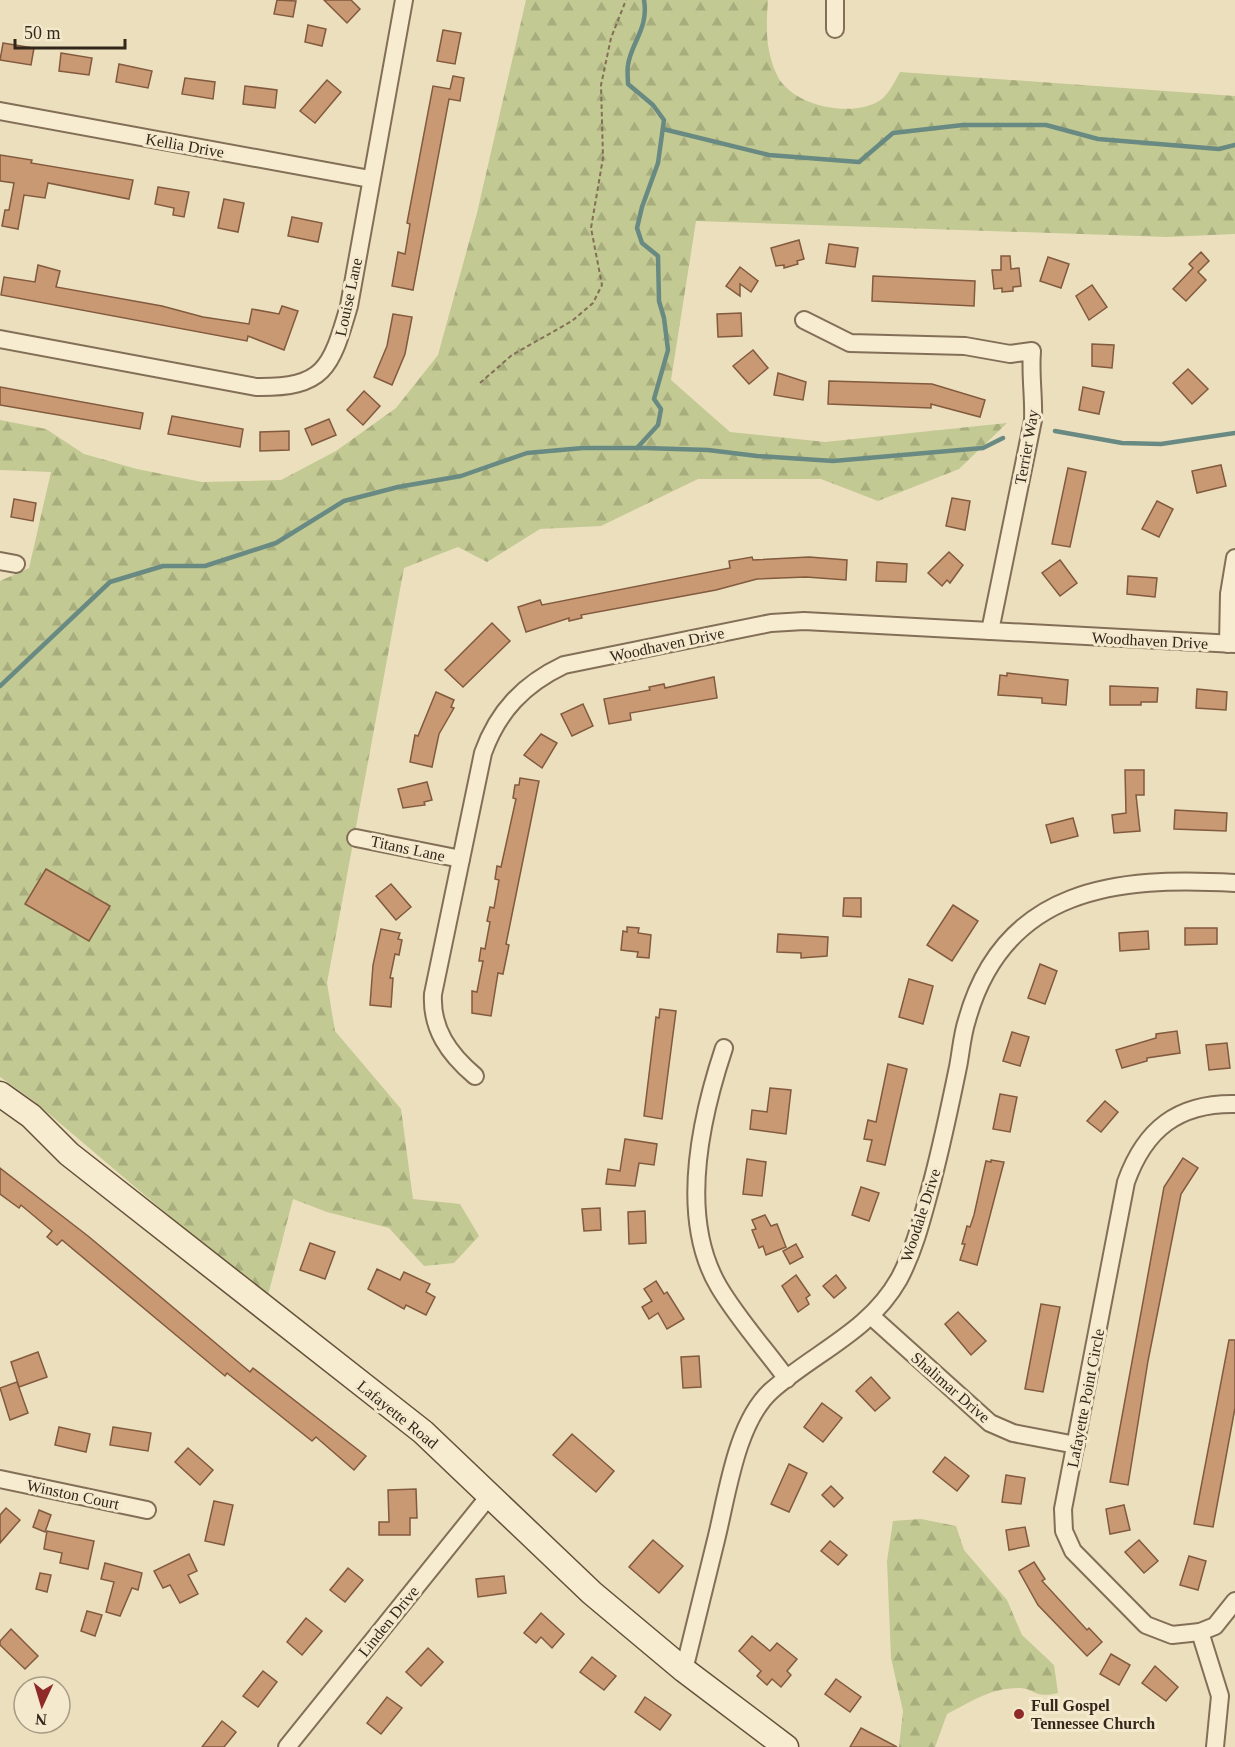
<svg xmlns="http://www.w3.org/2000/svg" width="1235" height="1747" font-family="Georgia,serif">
<defs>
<pattern id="forest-firs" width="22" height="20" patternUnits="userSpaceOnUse" patternTransform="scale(1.5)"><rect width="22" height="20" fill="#c2c992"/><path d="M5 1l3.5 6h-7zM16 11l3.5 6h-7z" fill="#a7ad7d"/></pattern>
</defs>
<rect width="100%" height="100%" fill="#ecdfbd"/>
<g fill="url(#forest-firs)">
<path d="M526 0H768C766 28 765 51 778 77 794 107 855 119 882 99 890 92 895 81 900 72L1235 96V234L1167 237 696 221 671 380 730 432 825 442 1007 423 959 469 878 501 821 479H698L601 526 540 529 487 562 458 547 404 568 327 983 335 1031 401 1109 413 1199 460 1204 479 1236 454 1263 424 1266 389 1228 327 1212 293 1199 267 1299 35 1102 0 1077V581L29 568 51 472 0 470V420L46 429 84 454 137 469 202 482 281 480 336 451 396 408 438 355 477 213Z"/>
<path d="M921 1519 956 1526 964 1550 1007 1600 1022 1635 1054 1665 1058 1693C1033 1699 1036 1688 1018 1688 991 1688 970 1702 947 1714L935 1747H899L903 1711 891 1658 887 1561 893 1521Z"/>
</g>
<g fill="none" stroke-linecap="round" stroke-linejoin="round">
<g stroke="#698a83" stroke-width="4.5">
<polyline points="663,129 769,155 859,162 893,133 963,125 1046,125 1098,139 1219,149 1235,145"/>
<polyline points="1055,431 1122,443 1161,444 1235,433"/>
<path d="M637 448 658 425 661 409 654 399 668 350 664 318 659 301 658 256 642 243 637 228 642 207 658 163 664 120 653 105 628 84C628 78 627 71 628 65 631 43 649 28 644 0"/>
<polyline points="0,686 110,582 163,566 205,566 276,543 344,501 398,487 461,476 527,453 583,448 645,448 708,450 757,456 833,461 983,448 1003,438"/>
</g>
</g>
<g fill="#c99974" stroke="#825a3e" stroke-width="1.5">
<polygon points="277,0 296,1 293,17 274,14"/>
<polygon points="324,0 351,0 360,9 347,23"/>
<polygon points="308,25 326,29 322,46 305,42"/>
<polygon points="443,30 461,33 455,64 437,61"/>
<polygon points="3,43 34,48 31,65 0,60"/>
<polygon points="61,53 92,58 89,75 59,71"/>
<polygon points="119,64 152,71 148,88 116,82"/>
<polygon points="453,76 464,78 460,101 449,99 413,290 392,286 398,252 405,254 410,224 407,223 433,86 450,89"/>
<polygon points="185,78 215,82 213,99 182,94"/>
<polygon points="327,80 341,92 315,123 300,111"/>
<polygon points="245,86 277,90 275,108 243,104"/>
<polygon points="0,155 32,160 31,163 133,180 129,199 48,183 45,198 24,195 18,229 2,226 5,210 9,210 14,183 0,181"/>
<polygon points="158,187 189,192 184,217 173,215 174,208 155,204"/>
<polygon points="224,199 244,203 238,232 218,228"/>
<polygon points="292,217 322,223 318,242 288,236"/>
<polygon points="799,240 804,259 797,261 798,264 784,268 784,265 776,266 771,248"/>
<polygon points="829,244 858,248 855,267 826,263"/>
<polygon points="1201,252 1209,261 1198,272 1206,280 1186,301 1173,289 1193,268 1189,264"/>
<polygon points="1001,256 1010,256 1011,269 1019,268 1021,286 1013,287 1013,291 1002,292 1002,288 994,289 992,270 1001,270"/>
<polygon points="1048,257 1069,264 1061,288 1040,281"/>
<polygon points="38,265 60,271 56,287 162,306 203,317 249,324 252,309 279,314 282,306 298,311 284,350 248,336 247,341 1,295 4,277 35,282"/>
<polygon points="740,267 758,281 751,292 740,284 740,296 726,286"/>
<polygon points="873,276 975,281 974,306 872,301"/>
<polygon points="1092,285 1107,307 1089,320 1076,296"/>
<polygon points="741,313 742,336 718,337 717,314"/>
<polygon points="393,314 412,317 405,354 392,385 374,377 387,346"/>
<polygon points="1092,344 1114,345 1112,368 1092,366"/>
<polygon points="753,350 768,368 749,384 733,366"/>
<polygon points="1188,369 1208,389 1192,404 1173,383"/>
<polygon points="778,373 806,382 803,400 774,395"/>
<polygon points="829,381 932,384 985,400 980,417 931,404 931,408 828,404"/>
<polygon points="0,387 143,413 140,429 0,405"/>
<polygon points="1083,387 1104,392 1099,414 1079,410"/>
<polygon points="364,391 380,406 363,425 347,410"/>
<polygon points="172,416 243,429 240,447 168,434"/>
<polygon points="329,419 336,435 312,445 305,429"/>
<polygon points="289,431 289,450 260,451 260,432"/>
<polygon points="1221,465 1226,486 1197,493 1192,471"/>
<polygon points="1068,468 1086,472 1070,547 1052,544"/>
<polygon points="952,498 970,501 965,530 946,526"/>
<polygon points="14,499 36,503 33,521 11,517"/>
<polygon points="1157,501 1173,509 1159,537 1142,529"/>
<polygon points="949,552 963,565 950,583 947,580 942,586 928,573"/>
<polygon points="752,557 753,560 809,557 847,560 846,580 806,577 757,579 716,590 581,615 582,618 569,621 569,618 526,632 518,607 540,600 542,605 730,568 729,561"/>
<polygon points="1060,560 1077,583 1060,596 1042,573"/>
<polygon points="877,562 907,564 906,582 876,581"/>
<polygon points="1128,576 1157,578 1155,597 1127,594"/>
<polygon points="492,623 510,641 463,687 445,670"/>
<polygon points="1007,673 1068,680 1066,705 1042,703 1042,698 998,695 1000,675 1007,676"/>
<polygon points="714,677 717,698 630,713 631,720 609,724 604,699 650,690 649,687 664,684 665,688"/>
<polygon points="1110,686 1158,688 1157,702 1141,702 1141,705 1110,705"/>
<polygon points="1197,689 1227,692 1226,710 1196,708"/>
<polygon points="436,692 454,700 451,707 454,708 439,734 432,767 410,762 415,735 418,736"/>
<polygon points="583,704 593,726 572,736 561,714"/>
<polygon points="541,734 557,743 542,768 524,755"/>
<polygon points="1125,770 1144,770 1144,795 1136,795 1140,831 1114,833 1112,815 1126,813"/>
<polygon points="520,778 539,781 506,944 509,945 503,974 498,973 491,1016 472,1013 472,991 477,992 483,961 479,961 481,948 485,949 490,922 487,921 490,907 494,908 499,880 495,879 497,866 501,867 516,799 513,798 515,785 519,785"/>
<polygon points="427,782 432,800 424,802 425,805 403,808 398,789"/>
<polygon points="1175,810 1227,813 1226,831 1174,829"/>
<polygon points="1073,818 1078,836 1051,843 1046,825"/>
<polygon points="46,869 110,906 89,941 25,904"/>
<polygon points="391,884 411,907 396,920 376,896"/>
<polygon points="844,898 861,898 861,917 843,916"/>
<polygon points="953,905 978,921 952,961 927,945"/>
<polygon points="627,927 639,928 638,933 651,935 649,958 637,957 638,952 621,950 623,931 627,932"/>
<polygon points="1185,928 1217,928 1217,944 1185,945"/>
<polygon points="381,929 400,933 398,939 402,940 399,955 395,954 390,978 393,978 391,1007 370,1005 373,965"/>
<polygon points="1148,931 1149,949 1120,951 1119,933"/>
<polygon points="778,934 828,937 827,956 801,958 801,953 777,952"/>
<polygon points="1040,964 1057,971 1045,1004 1028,998"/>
<polygon points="909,979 933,986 923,1024 899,1017"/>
<polygon points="660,1009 676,1011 662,1119 644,1116 656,1017 659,1018"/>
<polygon points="1177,1031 1180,1053 1147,1058 1147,1061 1122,1068 1116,1050 1156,1038 1156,1034"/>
<polygon points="1012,1032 1029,1037 1020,1066 1003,1061"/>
<polygon points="1227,1043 1230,1068 1209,1070 1206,1045"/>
<polygon points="888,1064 907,1069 885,1165 867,1161 872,1140 864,1139 868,1120 876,1122"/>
<polygon points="770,1088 791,1090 786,1134 750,1129 752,1110 767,1112"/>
<polygon points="1000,1094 1017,1097 1010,1132 993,1129"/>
<polygon points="1105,1101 1118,1112 1101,1132 1087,1121"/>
<polygon points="625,1139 657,1144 654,1165 639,1163 635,1186 606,1184 608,1169 620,1171"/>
<polygon points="1183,1158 1198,1168 1181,1194 1148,1361 1128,1485 1110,1482 1164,1187"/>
<polygon points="747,1159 766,1162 762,1196 743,1194"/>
<polygon points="991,1160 1004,1162 977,1265 960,1260 965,1244 962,1244 967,1226 970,1227 974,1215 986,1161 991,1162"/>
<polygon points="0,1168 88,1236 250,1372 253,1368 366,1456 354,1470 316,1437 312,1441 227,1373 225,1376 62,1240 57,1245 47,1237 52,1231 21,1205 19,1208 0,1194"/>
<polygon points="861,1187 879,1193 869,1221 852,1215"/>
<polygon points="600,1208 601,1230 584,1231 582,1209"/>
<polygon points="645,1211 646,1243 629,1244 628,1212"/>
<polygon points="765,1215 771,1226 777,1224 786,1247 766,1255 763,1246 759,1248 752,1230 756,1229 752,1220"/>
<polygon points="310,1243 335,1252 325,1279 300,1270"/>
<polygon points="796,1244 803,1257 790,1264 783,1251"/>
<polygon points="377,1269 400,1280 404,1272 430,1284 426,1292 435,1297 426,1315 406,1305 404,1309 368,1289"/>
<polygon points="796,1275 810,1295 806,1298 809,1304 798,1312 782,1286"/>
<polygon points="836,1275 846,1288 834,1298 823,1286"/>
<polygon points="656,1281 664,1294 667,1292 684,1319 667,1329 658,1313 649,1319 642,1307 652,1301 644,1289"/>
<polygon points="1041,1304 1060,1307 1043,1392 1025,1389"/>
<polygon points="958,1312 986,1341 971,1355 945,1324"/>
<polygon points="1229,1340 1235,1340 1235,1408 1213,1527 1194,1524"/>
<polygon points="38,1352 47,1377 19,1387 11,1362"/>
<polygon points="699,1356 701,1387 683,1388 681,1357"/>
<polygon points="871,1377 890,1398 875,1411 856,1391"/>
<polygon points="17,1382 28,1413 10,1420 0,1388"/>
<polygon points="822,1403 842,1418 823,1442 804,1427"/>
<polygon points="59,1427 90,1434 86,1452 55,1445"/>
<polygon points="113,1427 151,1433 148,1451 110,1445"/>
<polygon points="572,1434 614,1471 596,1492 553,1455"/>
<polygon points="188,1448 213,1470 200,1485 175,1462"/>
<polygon points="945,1457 969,1476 957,1491 933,1472"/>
<polygon points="789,1464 807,1473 789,1512 771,1504"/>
<polygon points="1006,1475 1025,1478 1021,1504 1002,1502"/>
<polygon points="831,1486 843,1498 834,1507 822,1495"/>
<polygon points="416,1489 417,1518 410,1518 410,1535 379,1535 379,1522 389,1522 388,1490"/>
<polygon points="214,1501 233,1505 224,1545 205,1541"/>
<polygon points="1124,1505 1130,1530 1110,1534 1106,1509"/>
<polygon points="6,1508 20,1520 0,1543 0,1515"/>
<polygon points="39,1510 51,1515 45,1532 33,1527"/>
<polygon points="1025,1527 1029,1546 1009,1550 1006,1530"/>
<polygon points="47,1531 94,1541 88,1569 60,1563 62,1553 44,1549"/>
<polygon points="653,1540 683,1566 659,1593 629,1567"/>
<polygon points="1139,1540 1158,1561 1144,1573 1125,1552"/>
<polygon points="830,1541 847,1555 838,1565 821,1551"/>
<polygon points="189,1554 197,1571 188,1575 198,1594 180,1603 170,1585 163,1588 154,1571"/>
<polygon points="1189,1556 1206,1561 1198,1590 1180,1585"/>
<polygon points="1034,1562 1045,1579 1042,1581 1087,1630 1089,1628 1102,1642 1087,1656 1038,1605 1019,1571"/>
<polygon points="105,1563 142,1573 138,1590 132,1588 120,1616 106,1612 114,1582 101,1579"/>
<polygon points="348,1568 363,1580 345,1602 330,1590"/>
<polygon points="40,1573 51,1575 47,1592 36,1589"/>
<polygon points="504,1576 506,1593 478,1597 476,1579"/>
<polygon points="87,1611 102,1615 95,1636 81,1631"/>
<polygon points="541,1613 564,1634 552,1648 541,1637 536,1643 524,1633"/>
<polygon points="306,1618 322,1631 302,1655 287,1642"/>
<polygon points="11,1629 38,1656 25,1669 0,1645 0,1641"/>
<polygon points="752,1636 770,1651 777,1643 797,1659 787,1671 791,1675 781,1687 772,1679 767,1685 757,1676 761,1671 739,1651"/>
<polygon points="428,1648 443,1662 421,1686 406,1672"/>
<polygon points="1111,1654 1130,1665 1119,1685 1100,1674"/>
<polygon points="592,1657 616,1676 604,1690 580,1672"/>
<polygon points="1155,1666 1178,1687 1166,1701 1142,1683"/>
<polygon points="263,1671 277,1682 258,1707 243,1696"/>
<polygon points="836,1679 861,1697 850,1712 825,1694"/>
<polygon points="387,1697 402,1708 381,1734 367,1723"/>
<polygon points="645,1697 671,1715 660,1730 635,1712"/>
<polygon points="222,1721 236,1732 224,1747 202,1747"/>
<polygon points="861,1728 897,1747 850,1747"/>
</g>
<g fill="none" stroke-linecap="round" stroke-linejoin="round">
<g stroke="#836f57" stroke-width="20">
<g id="minor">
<polyline points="835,29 835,0"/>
<polyline points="0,111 370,179"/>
<path d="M804 320 850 343 965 346 1010 354 1032 351C1030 375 1034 396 1033 420L990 631"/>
<path d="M0 339 256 387C326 388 331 367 349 306L404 0"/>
<polyline points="0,561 16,564"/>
<polyline points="1228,644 1229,594 1235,558"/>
<polyline points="356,838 461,859"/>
<path d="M724 1048C700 1120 678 1218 719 1287 738 1319 765 1349 787 1379"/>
<path d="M475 1076C449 1054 431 1029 433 994L483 753C498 711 524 684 564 665L771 623 804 621 1235 644"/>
<path d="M1235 1104C1178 1103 1145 1129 1126 1182L1063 1509 1064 1531 1073 1551 1146 1625 1172 1635 1200 1632 1215 1626 1235 1601"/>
<polyline points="871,1316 990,1423 1013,1433 1076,1445"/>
<polyline points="0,1479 147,1510"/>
<polyline points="1200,1632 1220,1696 1215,1747"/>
<path d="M684 1670C695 1627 705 1583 716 1540 727 1496 736 1423 771 1391 815 1352 869 1332 899 1279 915 1249 923 1215 932 1182 942 1144 950 1106 958 1067 961 1052 962 1035 967 1020 1004 887 1118 876 1235 883"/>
<polyline points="287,1747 490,1495"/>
</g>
</g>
<g stroke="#65503a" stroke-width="27">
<polyline id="secondary" points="0,1094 31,1116 69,1154 423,1432 592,1593 684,1670 786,1747"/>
</g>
<polyline stroke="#836f57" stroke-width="2" stroke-dasharray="4.5 3" stroke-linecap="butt" points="480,383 512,355 572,321 593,303 602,285 591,228 603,158 601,85 611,38 626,0"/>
<use href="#minor" stroke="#f7ecd0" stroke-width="16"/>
<use href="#secondary" stroke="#f7ecd0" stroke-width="24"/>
</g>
<circle fill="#902a29" stroke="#f4e9cd" stroke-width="2" cx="1019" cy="1714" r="6"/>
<g text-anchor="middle" stroke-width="6" stroke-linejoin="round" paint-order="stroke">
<g font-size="16" fill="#33271b" stroke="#f4e9cd">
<text transform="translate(185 145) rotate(10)" y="6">Kellia Drive</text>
<text transform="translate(348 297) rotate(-78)" y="6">Louise Lane</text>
<text transform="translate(1026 447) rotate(-80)" y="6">Terrier Way</text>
<text transform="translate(1150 640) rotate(3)" y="6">Woodhaven Drive</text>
<text transform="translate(667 644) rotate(-12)" y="6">Woodhaven Drive</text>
<text transform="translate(408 848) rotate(12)" y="6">Titans Lane</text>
<text transform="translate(920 1215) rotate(-72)" y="6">Woodale Drive</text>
<text transform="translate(951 1387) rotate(41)" y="6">Shalimar Drive</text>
<text transform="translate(1085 1398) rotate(-79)" y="6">Lafayette Point Circle</text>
<text transform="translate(398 1414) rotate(39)" y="6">Lafayette Road</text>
<text transform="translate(73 1494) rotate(12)" y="6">Winston Court</text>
<text transform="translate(388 1621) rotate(-51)" y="6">Linden Drive</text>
</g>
<g font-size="16" font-weight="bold" fill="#33271b" stroke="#f4e9cd" text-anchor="start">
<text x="1031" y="1711">Full Gospel<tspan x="1031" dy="18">Tennessee Church</tspan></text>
</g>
</g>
<g transform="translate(42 1705) rotate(184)"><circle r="28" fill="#f4e9cd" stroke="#a79b86" stroke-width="1.5"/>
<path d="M0-4.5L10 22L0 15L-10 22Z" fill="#902a29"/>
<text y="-9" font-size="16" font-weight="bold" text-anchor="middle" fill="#33271b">N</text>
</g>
<path d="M15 39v9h110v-9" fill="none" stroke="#33271b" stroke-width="3"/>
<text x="24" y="39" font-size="18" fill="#33271b" stroke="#f4e9cd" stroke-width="4.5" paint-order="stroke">50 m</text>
</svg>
